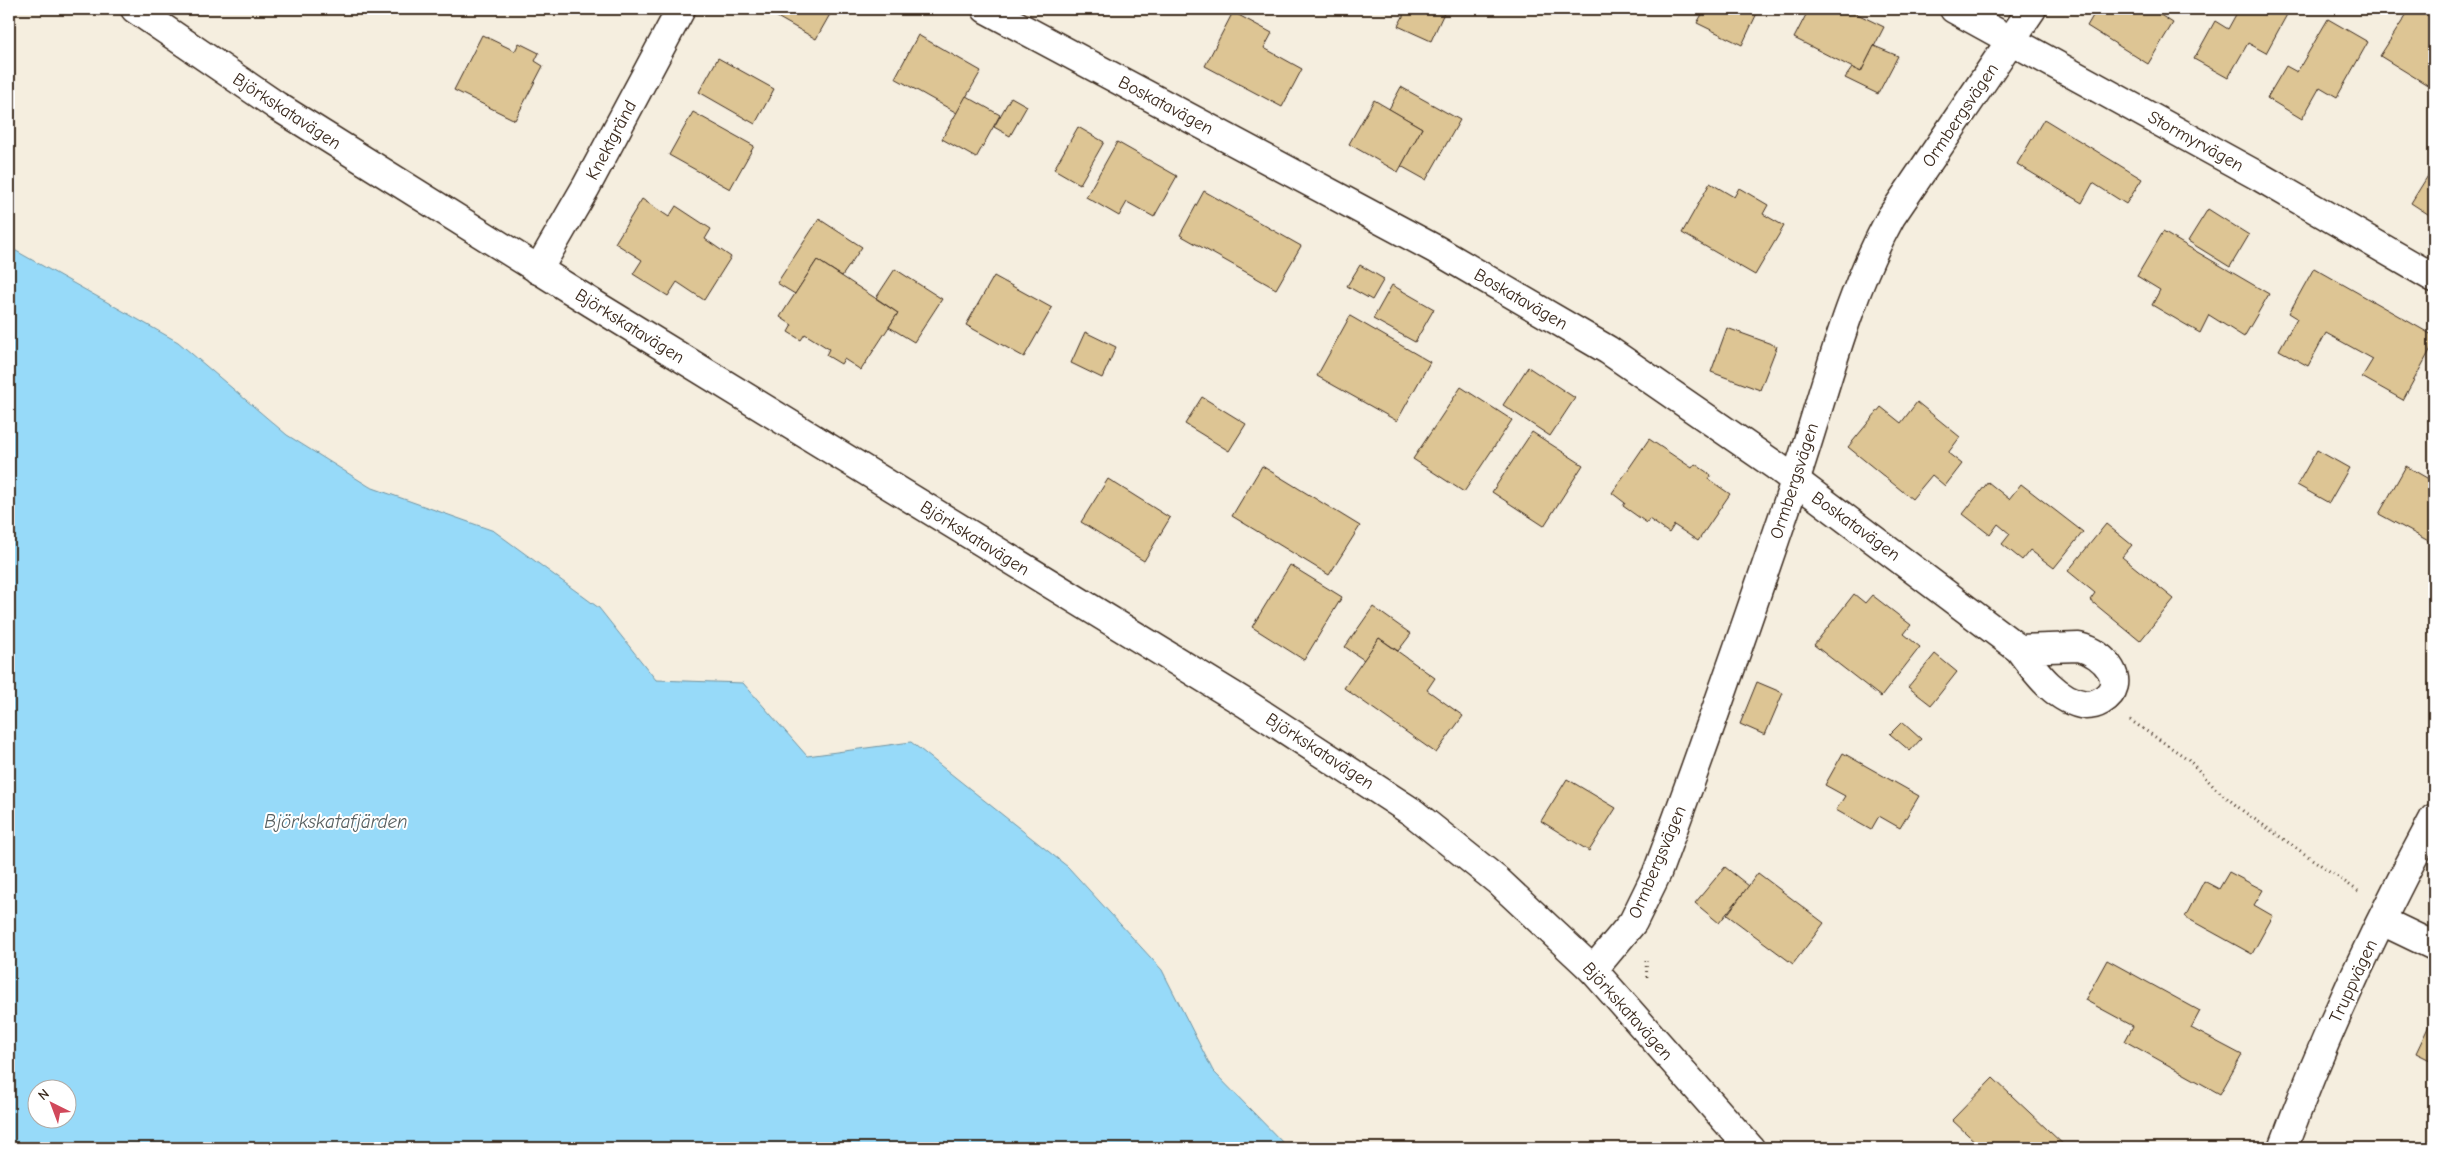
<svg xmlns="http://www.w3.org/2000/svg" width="2443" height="1157" font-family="'Comic Neue',sans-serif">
<rect width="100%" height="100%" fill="#f5eedf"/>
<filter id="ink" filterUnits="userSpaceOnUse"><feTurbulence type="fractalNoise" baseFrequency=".02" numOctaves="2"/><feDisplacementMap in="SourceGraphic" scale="10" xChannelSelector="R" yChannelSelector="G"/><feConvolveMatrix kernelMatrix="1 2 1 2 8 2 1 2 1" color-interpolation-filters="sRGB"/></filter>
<g filter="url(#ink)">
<path fill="#97daf9" stroke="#7294a1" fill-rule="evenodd" d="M9 247 178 342 287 435 370 487 494 531 599 608 656 680 743 683 807 756 911 742 1068 867 1162 970 1213 1071 1288 1148H9ZM38 1090H68V1120H38Z"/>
<g fill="#ddc594" stroke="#3b2a1e">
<polygon points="763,9 833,9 816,39"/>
<polygon points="1407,9 1434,9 1444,13 1431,41 1398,26"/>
<polygon points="1705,9 1759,9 1742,45 1697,23"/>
<polygon points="1809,9 1847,9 1884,27 1861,72 1794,38"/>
<polygon points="2097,9 2151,9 2173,23 2148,64 2087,26"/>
<polygon points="2239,9 2290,9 2266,53 2248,43 2228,78 2194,59 2215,21 2228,29"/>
<polygon points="2410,9 2434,9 2434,89 2380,56"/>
<polygon points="1233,12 1272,33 1264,48 1302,69 1282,107 1205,66"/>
<polygon points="2328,19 2368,42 2337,97 2320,87 2302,119 2267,98 2286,66 2297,72"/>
<polygon points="482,35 515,51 519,43 539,53 535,61 543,66 515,120 454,90"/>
<polygon points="918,35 981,71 957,113 895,78"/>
<polygon points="1874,46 1898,56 1878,94 1845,78 1852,68 1861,72"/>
<polygon points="718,58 774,89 755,124 699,92"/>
<polygon points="1401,87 1460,120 1426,180 1401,166 1422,128 1389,109"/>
<polygon points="966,96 1000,115 976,158 942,139"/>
<polygon points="1011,97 1027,106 1010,136 994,127"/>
<polygon points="1374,100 1422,128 1398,172 1349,144"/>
<polygon points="693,112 754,146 730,189 669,155"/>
<polygon points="2044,119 2142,179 2126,204 2093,183 2082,203 2017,164"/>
<polygon points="1078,127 1104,142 1080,184 1054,169"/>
<polygon points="1117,142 1177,176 1154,217 1127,202 1119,216 1086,197"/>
<polygon points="2434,166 2434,218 2411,203"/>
<polygon points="1710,183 1734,197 1739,188 1768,205 1763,214 1784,226 1755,275 1682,233"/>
<polygon points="1204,191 1301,246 1276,289 1180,235"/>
<polygon points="642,199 669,217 676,206 711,229 705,239 731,257 704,300 677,282 668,296 633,274 642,260 615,243"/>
<polygon points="2208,209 2249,235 2230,267 2188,241"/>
<polygon points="819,219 862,247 842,276 817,260 795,294 777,283"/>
<polygon points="2163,232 2269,294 2244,337 2209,315 2200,333 2152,305 2160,290 2137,276"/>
<polygon points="817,260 898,313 861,370 844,359 841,364 826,355 829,349 805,334 801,340 788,332 792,325 780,317"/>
<polygon points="1360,265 1384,279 1372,300 1347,286"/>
<polygon points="2314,268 2434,336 2434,343 2403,400 2362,377 2373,359 2326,333 2308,366 2279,350 2297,318 2289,313"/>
<polygon points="895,269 942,299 914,342 889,327 898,313 876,298"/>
<polygon points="994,276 1052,308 1024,357 966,325"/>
<polygon points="1392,285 1434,309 1415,342 1373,319"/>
<polygon points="1350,316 1430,362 1397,421 1317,376"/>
<polygon points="1727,328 1777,346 1760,390 1711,372"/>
<polygon points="1085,332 1116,347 1102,378 1071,363"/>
<polygon points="1528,367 1575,398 1550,436 1503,405"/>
<polygon points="1461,387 1512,420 1464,492 1413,459"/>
<polygon points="1202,397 1246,424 1229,451 1185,424"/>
<polygon points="1917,402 1960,437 1948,453 1962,464 1945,486 1932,475 1912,499 1848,447 1881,407 1901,423"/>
<polygon points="1532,432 1583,465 1544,526 1492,492"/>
<polygon points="1649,439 1692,468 1695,464 1711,475 1708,479 1730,494 1698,541 1674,525 1669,533 1649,519 1647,523 1623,506 1625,503 1612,493"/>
<polygon points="2317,450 2349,468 2329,503 2297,485"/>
<polygon points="1262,466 1360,526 1329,575 1232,516"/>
<polygon points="2406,466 2434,482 2434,544 2379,514"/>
<polygon points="1108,479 1170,518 1144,561 1081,522"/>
<polygon points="1988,482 2009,499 2021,484 2083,532 2054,568 2030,550 2022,560 2002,544 2010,534 1998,524 1990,535 1963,514"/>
<polygon points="2106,524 2132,545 2122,557 2174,599 2140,641 2090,600 2095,593 2068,571"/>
<polygon points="1290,565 1342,597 1304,660 1252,627"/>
<polygon points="1854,594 1865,603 1872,595 1911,625 1904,634 1920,647 1881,697 1814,645"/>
<polygon points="1373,607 1411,634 1398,651 1379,638 1364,660 1345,647"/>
<polygon points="1379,638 1435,678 1427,690 1463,716 1436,753 1344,688"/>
<polygon points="1935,654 1957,672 1931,705 1908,687"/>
<polygon points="1757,682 1783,693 1765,735 1740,724"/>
<polygon points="1902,722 1921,739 1910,751 1890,734"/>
<polygon points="1843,753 1919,796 1900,828 1879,816 1871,830 1836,810 1845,796 1825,785"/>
<polygon points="1567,779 1616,808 1589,851 1541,821"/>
<polygon points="1725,867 1749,886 1719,923 1695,903"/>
<polygon points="2229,872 2263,890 2254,905 2273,916 2252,954 2185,917 2204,881 2219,889"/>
<polygon points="1758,873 1824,923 1793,964 1727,915"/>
<polygon points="2107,960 2200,1011 2191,1028 2242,1055 2220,1094 2125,1041 2133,1026 2085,1000"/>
<polygon points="2434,1015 2434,1062 2416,1053"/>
<polygon points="1993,1078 2067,1148 1982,1148 1952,1120"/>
</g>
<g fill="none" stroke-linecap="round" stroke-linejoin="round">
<g stroke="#3b2a1e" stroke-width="31">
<g id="street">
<polyline points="135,9 277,106 592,303 1245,703 1412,812 1498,881 1593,970 1750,1148"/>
<path d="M986 9 1435 249 1608 350 1776 466 2019 649C2035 671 2056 701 2086 705 2092 705 2096 704 2101 701 2131 683 2104 653 2079 647L2019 649"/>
<polyline points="1954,9 2260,177 2434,278"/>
<polyline points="538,270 586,187 681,9"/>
<polyline points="2382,921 2434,946"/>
<path d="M1593 970 1633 922 1657 873C1705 744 1750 614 1794 484 1824 396 1846 298 1891 217L2032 9"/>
<path d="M2283 1148C2325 1034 2376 925 2434 818"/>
</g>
</g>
<g stroke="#3b2a1e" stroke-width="3" stroke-dasharray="1 4" stroke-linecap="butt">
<polyline points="90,9 102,17"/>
<polyline points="2130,720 2188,759 2215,788 2243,811 2358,891"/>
<polyline points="1646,961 1647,979"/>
</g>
<use href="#street" stroke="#fff" stroke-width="28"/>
</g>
</g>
<g text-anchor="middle" stroke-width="4" stroke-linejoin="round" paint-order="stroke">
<g font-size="18" fill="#3b2a1e" stroke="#fff">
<text transform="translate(1166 105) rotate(28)" y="6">Boskatavägen</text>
<text transform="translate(287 111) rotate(33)" y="6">Björkskatavägen</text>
<text transform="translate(1960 115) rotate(-56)" y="6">Ormbergsvägen</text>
<text transform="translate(611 140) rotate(-62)" y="6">Knektgränd</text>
<text transform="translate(2196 141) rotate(29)" y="6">Stormyrvägen</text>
<text transform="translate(1521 299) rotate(30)" y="6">Boskatavägen</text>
<text transform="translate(630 326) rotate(32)" y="6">Björkskatavägen</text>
<text transform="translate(1794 481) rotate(-72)" y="6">Ormbergsvägen</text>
<text transform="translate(1856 526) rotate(36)" y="6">Boskatavägen</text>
<text transform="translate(975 538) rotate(32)" y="6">Björkskatavägen</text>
<text transform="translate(1320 751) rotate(33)" y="6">Björkskatavägen</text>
<text transform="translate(1657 862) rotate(-67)" y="6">Ormbergsvägen</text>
<text transform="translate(2353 981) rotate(-65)" y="6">Truppvägen</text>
<text transform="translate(1628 1011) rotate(48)" y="6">Björkskatavägen</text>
</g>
<g font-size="19" font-style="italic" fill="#575f60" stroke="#fff">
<text x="336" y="828">Björkskatafjärden</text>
</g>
</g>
<rect width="2443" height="1157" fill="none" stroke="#fff" stroke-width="30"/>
<rect x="15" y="15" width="2413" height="1127" fill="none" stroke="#3b2a1e" stroke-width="2" filter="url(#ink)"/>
<g transform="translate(52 1104) rotate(318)"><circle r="24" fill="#ffffff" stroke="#b1aaa5"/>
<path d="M0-4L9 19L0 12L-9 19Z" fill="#d1495b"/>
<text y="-8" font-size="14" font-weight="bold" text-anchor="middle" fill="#3b2a1e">N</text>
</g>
</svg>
